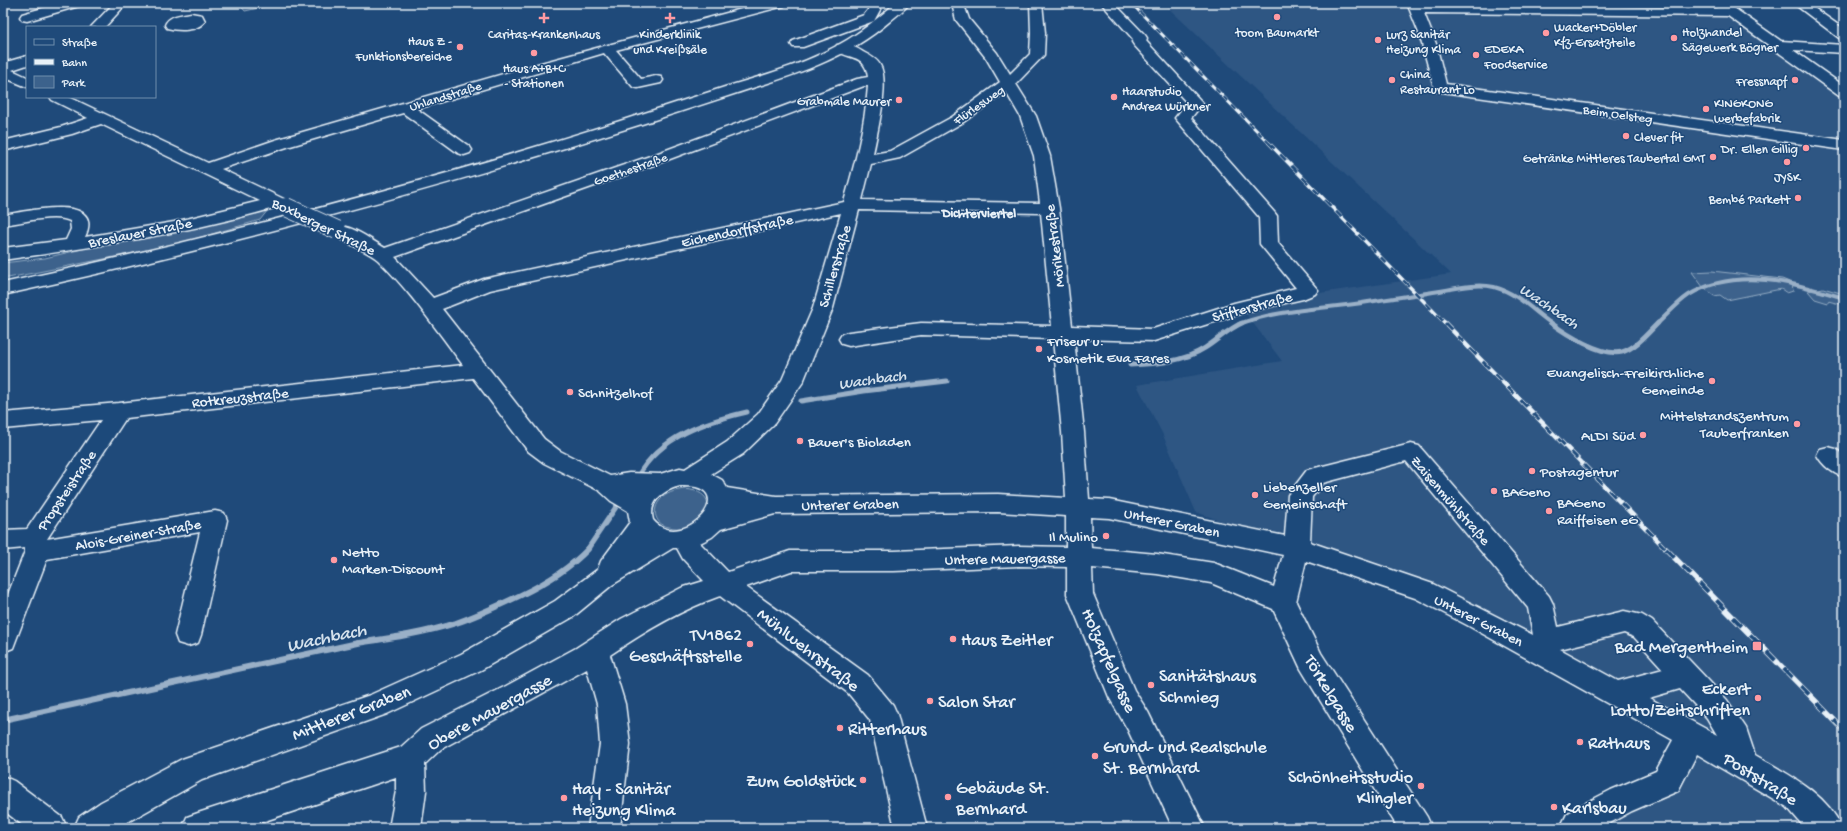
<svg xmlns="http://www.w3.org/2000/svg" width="1847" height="831" font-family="'Gochi Hand',sans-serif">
<rect width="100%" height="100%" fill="#1f4a7a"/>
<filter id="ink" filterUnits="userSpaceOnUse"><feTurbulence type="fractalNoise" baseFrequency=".025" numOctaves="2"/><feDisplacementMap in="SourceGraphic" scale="8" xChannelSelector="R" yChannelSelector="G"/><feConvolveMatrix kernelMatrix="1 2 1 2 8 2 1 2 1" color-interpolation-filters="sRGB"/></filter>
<g filter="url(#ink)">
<polygon fill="#2e5683" points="1163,3 1719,3 1844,93 1844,828 1627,828 1602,810 1634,794 1690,736 1476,617 1297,548 1196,512 1162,433 1137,385 1282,361 1243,310 1313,294 1451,274"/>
<g fill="#3c628c" stroke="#92aac2">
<polygon points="238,3 281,3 245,11"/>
<polygon points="268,210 260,220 174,245 3,279 3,263 45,258 103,244 136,239"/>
<polygon points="1712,271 1782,279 1792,283 1793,291 1787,293 1781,289 1727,300 1720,295 1714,296 1703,287 1692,272"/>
<polygon points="1823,288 1844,294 1844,305 1828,301 1828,303 1815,299 1808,291"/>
<path d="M685 489C729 493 701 536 669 527 653 524 651 507 663 497 669 492 677 490 685 489Z"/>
</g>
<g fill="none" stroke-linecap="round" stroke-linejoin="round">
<g stroke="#9ab0c7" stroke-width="4">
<path d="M1239 324C1280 309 1324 309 1368 302 1392 298 1416 295 1440 291 1457 288 1477 283 1494 287 1518 293 1533 311 1552 324"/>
<path d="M1657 324C1667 315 1677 303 1689 295 1737 266 1794 283 1844 298"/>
</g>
<g stroke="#9ab0c7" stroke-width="5">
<path d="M1551 323C1566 334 1602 357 1622 352 1636 348 1648 333 1658 323"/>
<path d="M1130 365C1156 364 1183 362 1205 348 1218 340 1228 329 1242 323"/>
<polyline points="801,401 864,391 947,381"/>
<path d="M638 476C661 436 704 422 747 412"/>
<polyline points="587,550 616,507"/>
</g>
<path stroke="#9ab0c7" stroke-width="6" d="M3 720 358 643C391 638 425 633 456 623 479 615 500 605 521 595 546 583 569 569 588 549"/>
<g stroke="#e8f1f8" stroke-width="3">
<g id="minor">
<polygon points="60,3 80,3 79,6 27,21 22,20 20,17 22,14"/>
<polygon points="114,3 127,3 105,27 91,27"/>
<path d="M764 3H785L784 6 616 50 641 79 656 76 661 77 663 80 661 83 638 88 633 87 604 53 417 109 470 147 472 150 470 153 464 155 458 153 403 113 287 147 221 169 288 201 291 205 288 209 282 210 274 208C185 234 94 247 3 260V248L66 240 71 229 70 221C54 213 21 223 3 225V215C24 212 106 192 85 237L174 222 260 201 101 124 72 134 3 151V141L61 127 88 118 52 100 50 97H69L208 163 275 140 541 63Z"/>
<polygon points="869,3 881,3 880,10 874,21 803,47 793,47 791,44 793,41 864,15 868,10"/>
<path d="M1030 3H1042L1045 33 1044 55 1016 84 1036 116 1050 156 1059 208 1072 326 1153 329 1234 303 1296 288 1260 244 1259 217 1175 118 1187 103 1134 45 1132 42 1133 39 1101 3H1114L1145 35 1147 38 1146 41 1200 100 1203 103 1191 118 1274 212 1277 216 1278 243 1318 290 1315 294 1303 299 1246 312 1154 341 1074 339 1084 432 1089 499 1109 500 1285 536 1288 495 1307 470 1411 444 1419 446 1549 596 1553 604 1558 627 1624 611 1642 615 1652 621 1727 700 1746 728 1755 755C1787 774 1826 792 1842 828H1805L1787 807 1697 754 1678 791 1632 811 1601 828H1560L1567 814 1578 807 1611 790 1656 771 1673 740 1467 625 1415 598 1306 561 1296 602 1321 653 1427 817 1432 828H1398L1301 669 1273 609 1211 583 1157 574 1092 568 1093 594 1134 690 1148 712 1205 828H1173L1128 730 1109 697 1067 594V567L1019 566 894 571H791L746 587 868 675 893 705 897 714 927 828H895L870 720 848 693 720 596C681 610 645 631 610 655L625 704 630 744 620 828H588L600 744 597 704 587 669 441 749 425 764 426 791 421 828H389L396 791V777L244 828H182L187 817 198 813 401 747 421 729 506 686 576 648 621 619 681 588 704 581 683 559 677 548H673L612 585 573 617 481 670 387 714 202 780 117 828H74L79 817 101 802 182 759 370 695 461 654 555 601 598 569 601 561 630 522 628 511 611 501 600 491 544 463 528 451 473 378 126 418 47 539 215 511 224 513 227 520 201 635 198 643 188 646 178 643 175 635 200 532 47 559 16 640 13 648 3 652V607L25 551V548L3 550V530L27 529 101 420 3 429V413L119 403 463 365C436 329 410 291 378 260 366 249 334 239 328 230L331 226C348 222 370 239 385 248L650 156 857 79 868 77C865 51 844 61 835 48L837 45C845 43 856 47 863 52 869 55 877 59 880 65 890 82 877 134 873 154L890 151 952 117 1000 82 986 58 956 20 953 8 954 5H964L969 19 997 53 1010 74 1030 54 1031 33ZM864 86H868C865 126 855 163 844 202L484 279 433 298 395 257 662 162ZM1006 92 1020 116 1034 156 1040 203 862 200 871 164 900 158 962 123ZM859 210 1041 213 1052 326 921 323 849 332 842 334 839 339 842 344 849 346 921 335 1053 339 1062 432 1066 498 998 494 776 496 727 488 722 480 711 474 743 454 774 424 803 382 833 308ZM841 213 813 308 782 380 758 414 727 442 685 469 680 468 660 474 629 473 610 476 560 451 544 439 442 309 490 290ZM1406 461 1528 608 1533 635 1433 584 1310 542 1312 497 1323 483ZM680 486C685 486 691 486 696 487 734 497 679 552 653 520 648 501 664 490 680 486ZM998 512 1066 516V547L1019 546 894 551H790L728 572 700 543 712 537 721 529 775 514ZM1090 517 1109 518 1283 555 1274 587 1214 563 1157 554 1091 548ZM1624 633 1634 637 1663 669 1618 681 1560 649ZM1680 689 1707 718 1717 735 1649 698Z"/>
<polygon points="1407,3 1419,3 1420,5 1717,8 1714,3 1727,3 1781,41 1844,45 1844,53 1793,50 1844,86 1844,97 1839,96 1728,16 1424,13 1436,44 1446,84 1844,140 1844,150 1435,91 1419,33"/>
<polygon points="1793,3 1807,3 1844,29 1844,39 1839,38"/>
<path d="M191 13 202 15 205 21C197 32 178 31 167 28L165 25C169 15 181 15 191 13Z"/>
<polygon points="27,56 27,65 12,70 27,77 27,87 3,77 3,63"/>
<path d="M1828 447 1836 449 1844 456V477C1833 474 1822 465 1817 455L1820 449Z"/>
<polygon points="3,776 14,781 62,817 67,828 26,828 3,810"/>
</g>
</g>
<g stroke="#e8f1f8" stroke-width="3">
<path id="major" d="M896 3H910C904 10 896 16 889 22 845 60 791 76 737 93 707 103 676 113 645 123 434 190 220 248 3 295V283C211 239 417 185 620 121 656 109 692 98 728 86 769 74 811 62 847 40 865 29 880 16 896 3Z"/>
</g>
<use href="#minor" fill="#1f4a7a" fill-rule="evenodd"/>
<use href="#major" fill="#1f4a7a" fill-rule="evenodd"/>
<g stroke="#e8f1f8" stroke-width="3">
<polyline id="rail-far3" points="1131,3 1270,144"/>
</g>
<g stroke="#e8f1f8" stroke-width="3.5">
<polyline id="rail-far2" points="1269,143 1446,324"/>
</g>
<g stroke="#e8f1f8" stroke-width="4.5">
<polyline id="rail-far1" points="1445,323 1667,550"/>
</g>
<g stroke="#e8f1f8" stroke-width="5.5">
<polyline id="rail" points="1666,549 1844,730"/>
</g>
<use href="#rail-far3" stroke="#1f4a7a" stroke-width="2" stroke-dasharray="6" stroke-linecap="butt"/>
<use href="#rail-far2" stroke="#1f4a7a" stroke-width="2.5" stroke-dasharray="8" stroke-linecap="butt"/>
<use href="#rail-far1" stroke="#1f4a7a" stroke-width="3" stroke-dasharray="9" stroke-linecap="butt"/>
<use href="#rail" stroke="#1f4a7a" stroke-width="4" stroke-dasharray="12" stroke-linecap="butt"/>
<g stroke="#e8f1f8" stroke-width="20" stroke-linecap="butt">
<polyline id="minor-bridge" points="286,207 337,230"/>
</g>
<use href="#minor-bridge" stroke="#1f4a7a" stroke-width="18"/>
</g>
</g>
<g fill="#ff9aa2" stroke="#1f4a7a" stroke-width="1.5">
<circle cx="1277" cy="17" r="4"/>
<path d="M542 12h4v4h4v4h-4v4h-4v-4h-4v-4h4z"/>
<path d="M668 12h4v4h4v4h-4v4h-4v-4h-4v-4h4z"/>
<circle cx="1546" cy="33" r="4"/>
<circle cx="1674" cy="38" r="4"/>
<circle cx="1378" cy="40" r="4"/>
<circle cx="460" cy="47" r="4"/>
<circle cx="534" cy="53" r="4"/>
<circle cx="1476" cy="55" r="4"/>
<circle cx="1392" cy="80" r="4"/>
<circle cx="1795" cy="80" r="4"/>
<circle cx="1114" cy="97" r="4"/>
<circle cx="899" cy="100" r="4"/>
<circle cx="1706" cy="109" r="4"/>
<circle cx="1626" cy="136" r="4"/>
<circle cx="1806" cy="148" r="4"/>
<circle cx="1713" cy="157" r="4"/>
<circle cx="1787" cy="162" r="4"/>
<circle cx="1798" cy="198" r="4"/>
<circle cx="1039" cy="349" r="4"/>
<circle cx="1712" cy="381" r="4"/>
<circle cx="570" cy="392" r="4"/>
<circle cx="1797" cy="424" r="4"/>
<circle cx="1643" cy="435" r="4"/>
<circle cx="800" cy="441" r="4"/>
<circle cx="1532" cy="471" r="4"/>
<circle cx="1494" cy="491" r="4"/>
<circle cx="1255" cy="495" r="4"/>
<circle cx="1549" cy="511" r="4"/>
<circle cx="1106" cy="536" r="4"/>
<circle cx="334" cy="560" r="4"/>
<circle cx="953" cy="639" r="4"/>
<circle cx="750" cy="644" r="4"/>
<rect x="1752" y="641" width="10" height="10" rx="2"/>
<circle cx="1151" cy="685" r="4"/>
<circle cx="1758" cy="698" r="4"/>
<circle cx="930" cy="701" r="4"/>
<circle cx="840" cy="728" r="4"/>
<circle cx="1580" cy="742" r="4"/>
<circle cx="1095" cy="756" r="4"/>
<circle cx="863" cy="780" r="4"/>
<circle cx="1421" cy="786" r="4"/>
<circle cx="948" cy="797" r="4"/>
<circle cx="564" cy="798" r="4"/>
<circle cx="1554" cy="807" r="4"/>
</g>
<g text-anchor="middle" stroke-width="3" stroke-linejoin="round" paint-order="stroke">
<g font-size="13" fill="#e8f1f8" stroke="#1f4a7a" text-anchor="start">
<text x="1554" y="31">Wacker+Döbler<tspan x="1554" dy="15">Kfz-Ersatzteile</tspan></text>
<text x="1277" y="36" text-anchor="middle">toom Baumarkt</text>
<text x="1682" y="36">Holzhandel<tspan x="1682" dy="15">Sägewerk Bögner</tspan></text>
<text x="544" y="38" text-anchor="middle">Caritas-Krankenhaus</text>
<text x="670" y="38" text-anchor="middle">Kinderklinik<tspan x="670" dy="15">und Kreißsäle</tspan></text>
<text x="1386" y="38">Lurz Sanitär<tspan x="1386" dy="15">Heizung Klima</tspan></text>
<text x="452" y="45" text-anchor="end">Haus Z -<tspan x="452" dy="15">Funktionsbereiche</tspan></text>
<text x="1484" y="53">EDEKA<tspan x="1484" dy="15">Foodservice</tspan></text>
<text x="534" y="72" text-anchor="middle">Haus A+B+C<tspan x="534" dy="15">- Stationen</tspan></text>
<text x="1400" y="78">China<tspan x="1400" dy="15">Restaurant Lo</tspan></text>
<text x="1787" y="85" text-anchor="end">Fressnapf</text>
<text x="1122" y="95">Haarstudio<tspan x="1122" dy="15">Andrea Würkner</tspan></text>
<text x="891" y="105" text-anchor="end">Grabmale Maurer</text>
<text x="1714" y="107">KINGKONG<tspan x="1714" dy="15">werbefabrik</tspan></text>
<text x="1634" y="141">Clever fit</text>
<text x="1798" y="153" text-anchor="end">Dr. Ellen Gillig</text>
<text x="1705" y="162" text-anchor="end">Getränke Mittleres Taubertal GMT</text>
<text x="1787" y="181" text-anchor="middle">JYSK</text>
<text x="1790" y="203" text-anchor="end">Bembé Parkett</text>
</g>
<g font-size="13" fill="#e8f1f8" stroke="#1f4a7a">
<text transform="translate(445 95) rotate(-17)" y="5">Uhlandstraße</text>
<text transform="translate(978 104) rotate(-35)" y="5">Flürlesweg</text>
<text transform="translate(1618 113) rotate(8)" y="5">Beim Oelsteg</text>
<text transform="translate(630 168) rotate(-19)" y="5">Goethestraße</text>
</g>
<g font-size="13" font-weight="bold" fill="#e8f1f8" stroke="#1f4a7a">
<text x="979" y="217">Dichterviertel</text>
</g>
<g font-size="15" fill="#e8f1f8" stroke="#1f4a7a">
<text transform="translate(324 226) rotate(26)" y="5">Boxberger Straße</text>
<text transform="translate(737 230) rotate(-12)" y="5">Eichendorffstraße</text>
<text transform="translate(140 232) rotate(-11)" y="5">Breslauer Straße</text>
<text transform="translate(1054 246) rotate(-97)" y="5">Mörikestraße</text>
<text transform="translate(834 266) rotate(-74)" y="5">Schillerstraße</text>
<text transform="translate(1252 306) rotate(-15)" y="5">Stifterstraße</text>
<text transform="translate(240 397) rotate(-6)" y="5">Rotkreuzstraße</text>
<text transform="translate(66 490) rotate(-56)" y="5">Propsteistraße</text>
<text transform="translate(1451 500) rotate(49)" y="5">Zaisenmühlstraße</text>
<text transform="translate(850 504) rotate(-1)" y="5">Unterer Graben</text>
<text transform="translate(1172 522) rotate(12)" y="5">Unterer Graben</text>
<text transform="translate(138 534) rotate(-10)" y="5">Alois-Greiner-Straße</text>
<text transform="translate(1005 558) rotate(-1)" y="5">Untere Mauergasse</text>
<text transform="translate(1479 620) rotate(27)" y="5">Unterer Graben</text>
</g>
<g font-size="15" fill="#e8f1f8" stroke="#1f4a7a" text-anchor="start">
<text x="1047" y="345">Friseur u.<tspan x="1047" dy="17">Kosmetik Eva Fares</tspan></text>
<text x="1704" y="377" text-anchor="end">Evangelisch-Freikirchliche<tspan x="1704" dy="17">Gemeinde</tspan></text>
<text x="578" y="397">Schnitzelhof</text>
<text x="1789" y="420" text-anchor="end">Mittelstandszentrum<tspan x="1789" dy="17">Tauberfranken</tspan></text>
<text x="1635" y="440" text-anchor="end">ALDI Süd</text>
<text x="808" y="446">Bauer's Bioladen</text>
<text x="1540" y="476">Postagentur</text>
<text x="1263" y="491">Liebenzeller<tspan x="1263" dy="17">Gemeinschaft</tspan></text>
<text x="1502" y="496">BAGeno</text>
<text x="1557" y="507">BAGeno<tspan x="1557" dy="17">Raiffeisen eG</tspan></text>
<text x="1098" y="541" text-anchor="end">Il Mulino</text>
<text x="342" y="556">Netto<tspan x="342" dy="17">Marken-Discount</tspan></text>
</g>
<g font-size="16" font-style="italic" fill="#d4e1ec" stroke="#1f4a7a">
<text transform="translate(1550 305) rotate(34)" y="6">Wachbach</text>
<text transform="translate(872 378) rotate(-8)" y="6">Wachbach</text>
</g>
<g font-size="18" fill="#e8f1f8" stroke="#1f4a7a" text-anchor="start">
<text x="742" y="640" text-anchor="end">TV1862<tspan x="742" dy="21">Geschäftsstelle</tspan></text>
<text x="961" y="645">Haus Zeitler</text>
<text x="1748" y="652" text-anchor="end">Bad Mergentheim</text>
<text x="1159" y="681">Sanitätshaus<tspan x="1159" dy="21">Schmieg</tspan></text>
<text x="1750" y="694" text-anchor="end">Eckert<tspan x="1750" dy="21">Lotto/Zeitschriften</tspan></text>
<text x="938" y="707">Salon Star</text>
<text x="848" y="734">Ritterhaus</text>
<text x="1588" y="748">Rathaus</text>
<text x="1103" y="752">Grund- und Realschule<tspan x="1103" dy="21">St. Bernhard</tspan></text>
<text x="1413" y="782" text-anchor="end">Schönheitsstudio<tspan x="1413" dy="21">Klingler</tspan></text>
<text x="855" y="786" text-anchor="end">Zum Goldstück</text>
<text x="956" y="793">Gebäude St.<tspan x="956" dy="21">Bernhard</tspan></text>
<text x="572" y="794">Hay - Sanitär<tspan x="572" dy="21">Heizung Klima</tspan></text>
<text x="1562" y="813">Karlsbau</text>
</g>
<g font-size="18" fill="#e8f1f8" stroke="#1f4a7a">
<text transform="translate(809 649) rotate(38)" y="6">Mühlwehrstraße</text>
<text transform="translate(1110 660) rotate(66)" y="6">Holzapfelgasse</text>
<text transform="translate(1332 693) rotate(59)" y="6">Törkelgasse</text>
<text transform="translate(489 711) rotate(-29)" y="6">Obere Mauergasse</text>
<text transform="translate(351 712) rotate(-21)" y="6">Mittlerer Graben</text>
<text transform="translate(1761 778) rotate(32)" y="6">Poststraße</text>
</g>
<g font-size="19" font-style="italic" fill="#d4e1ec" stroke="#1f4a7a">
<text transform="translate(326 636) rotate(-12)" y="7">Wachbach</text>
</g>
</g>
<rect width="1847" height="831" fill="none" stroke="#1f4a7a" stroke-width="16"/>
<rect x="8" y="8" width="1831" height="815" fill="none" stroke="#e8f1f8" stroke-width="1.5" filter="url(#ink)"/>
<rect x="26" y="26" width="130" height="72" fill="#1f4a7a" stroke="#6f8dac"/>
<rect x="34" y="39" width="20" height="6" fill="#1f4a7a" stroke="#6f8dac"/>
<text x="62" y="46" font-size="12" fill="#e8f1f8">Straße</text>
<rect x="34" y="59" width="20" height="6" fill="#e8f1f8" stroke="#6f8dac"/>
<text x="62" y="66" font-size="12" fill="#e8f1f8">Bahn</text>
<rect x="34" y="76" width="20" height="12" fill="#3c628c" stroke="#6f8dac"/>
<text x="62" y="86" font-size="12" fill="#e8f1f8">Park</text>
</svg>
